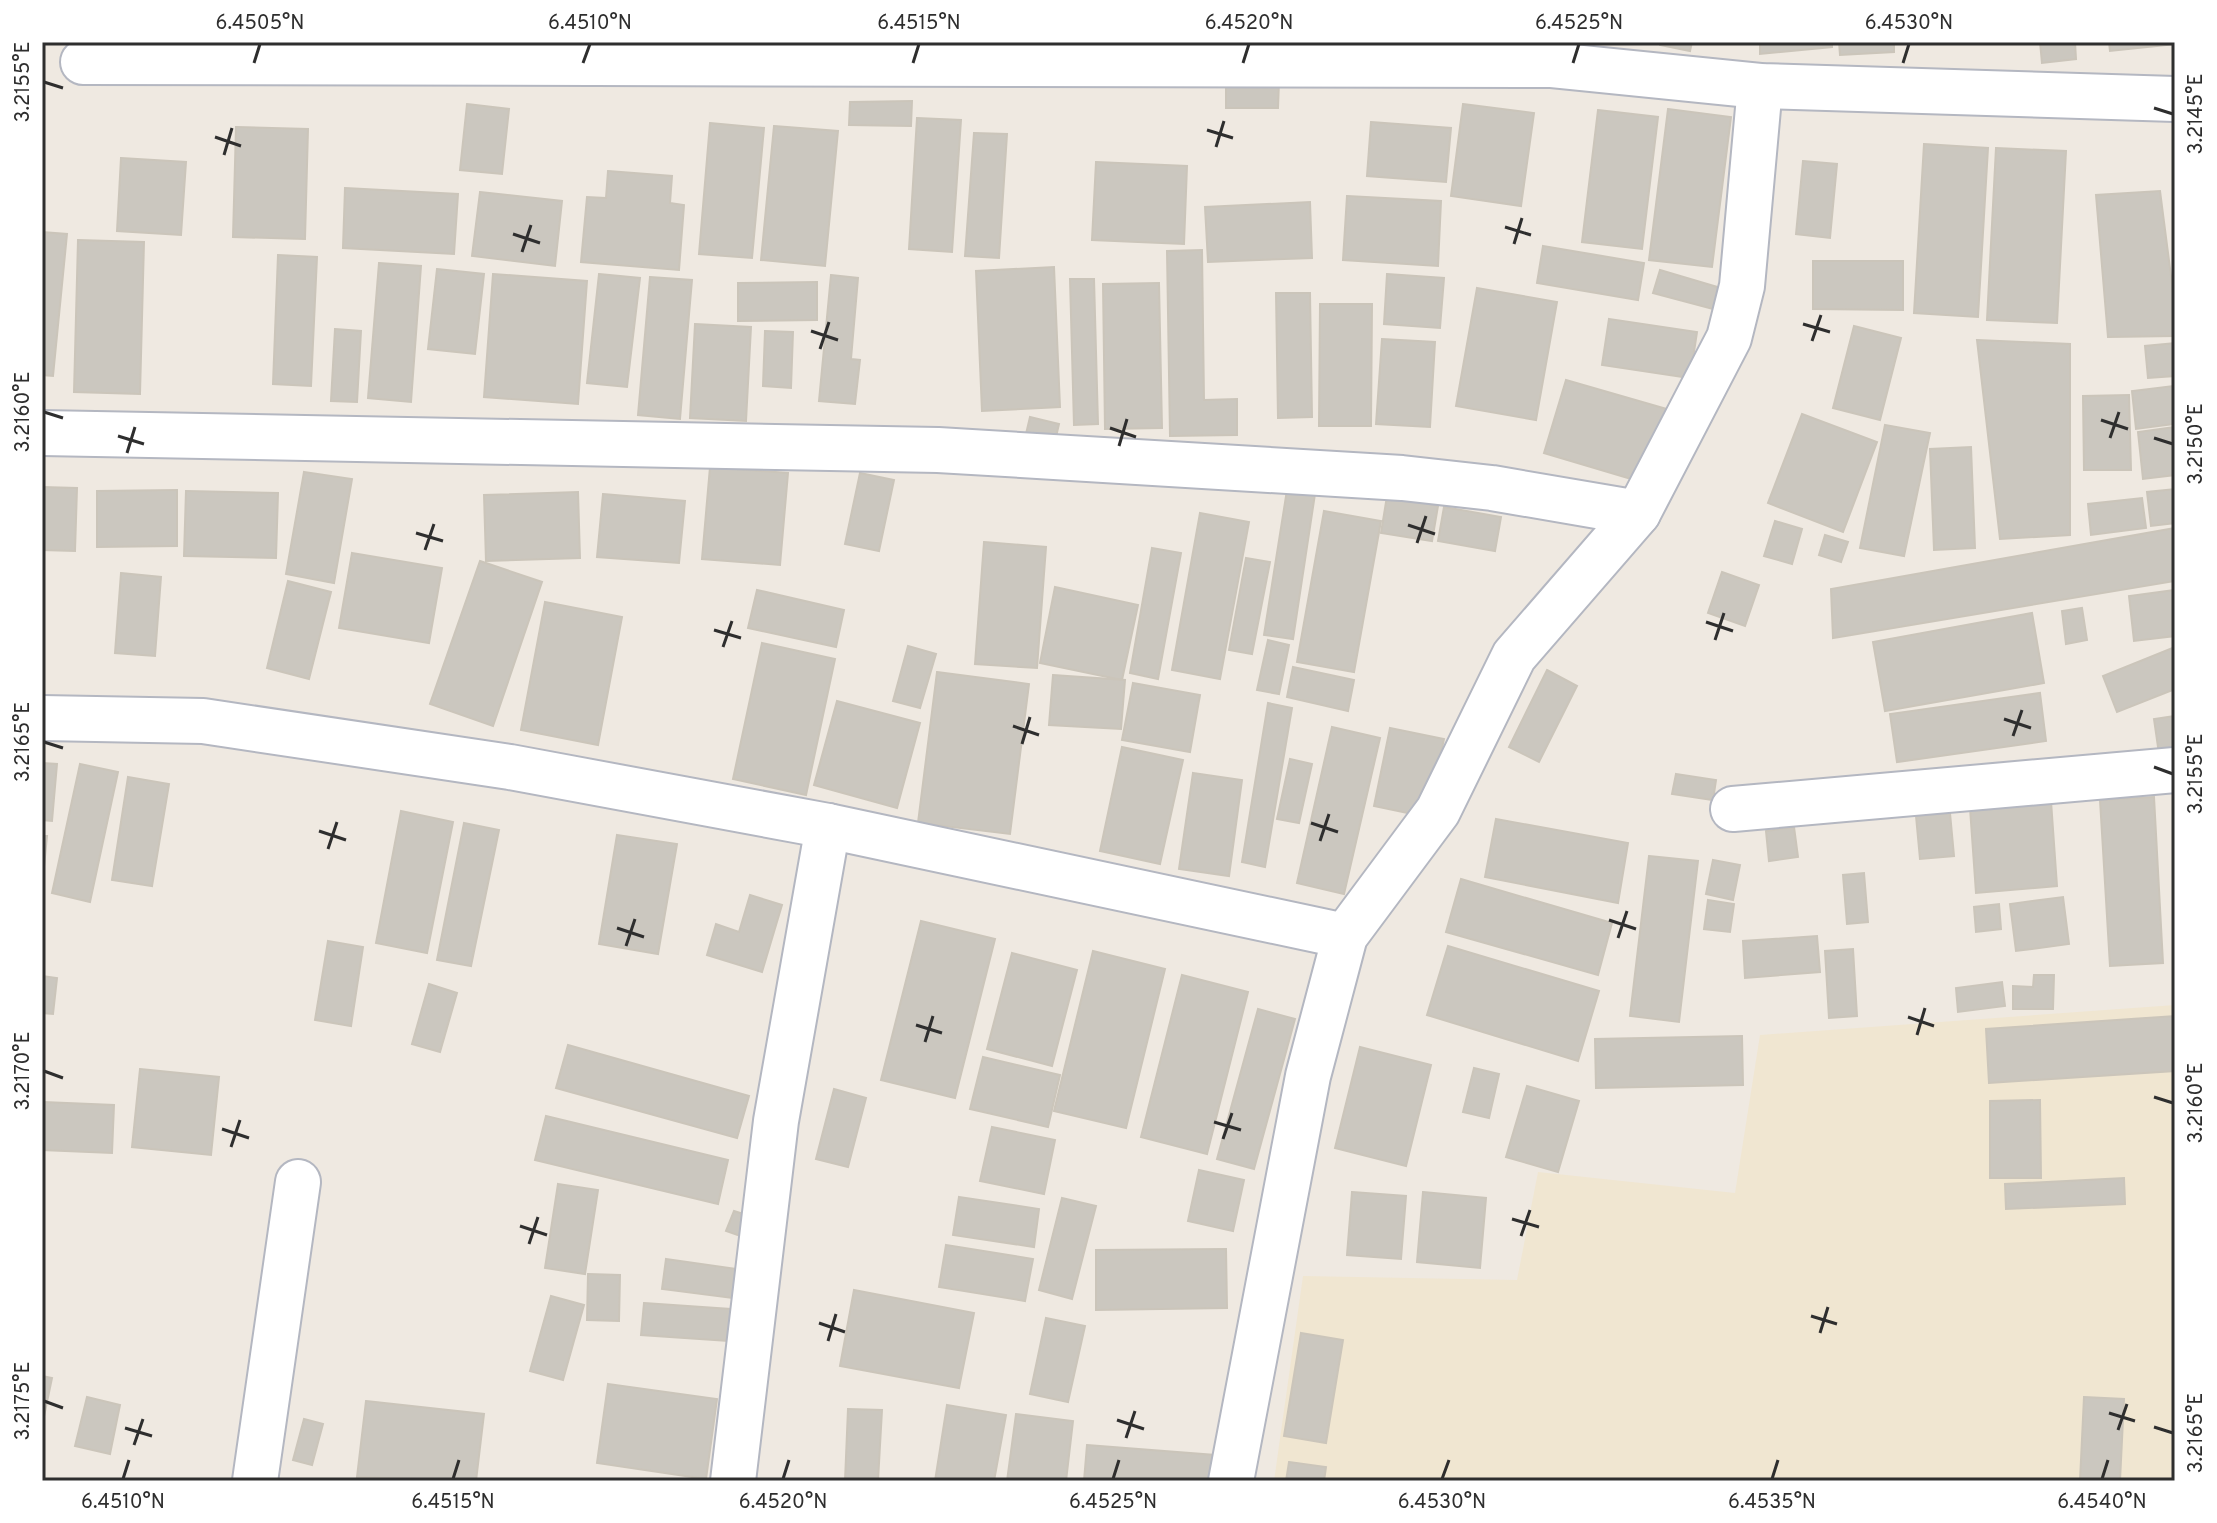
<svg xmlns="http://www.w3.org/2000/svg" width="2217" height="1523" font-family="Overpass,sans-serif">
<rect width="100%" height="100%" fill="#efe9e1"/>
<polygon fill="#f0e6d1" points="2175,1005 2175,1481 1274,1481 1303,1276 1517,1280 1538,1172 1735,1193 1760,1035"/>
<g fill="#cbc7bf" stroke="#cbc5ba" stroke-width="2">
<polygon points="1660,42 1692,42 1690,51 1660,45"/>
<polygon points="1760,42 1832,42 1832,47 1760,54"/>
<polygon points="1839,42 1894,42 1894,52 1840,55"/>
<polygon points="2040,42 2075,42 2076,59 2042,63"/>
<polygon points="2109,42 2175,42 2175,44 2110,51"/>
<polygon points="1226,81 1279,81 1278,108 1226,108"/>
<polygon points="912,101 911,126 849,125 850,102"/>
<polygon points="467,104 509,109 502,174 460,170"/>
<polygon points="1463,104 1534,113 1521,206 1451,196"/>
<polygon points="1668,109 1731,117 1712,267 1649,260"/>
<polygon points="1598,110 1658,117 1642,249 1582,242"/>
<polygon points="917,118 961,120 952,252 909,249"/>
<polygon points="1371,122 1451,128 1446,182 1367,176"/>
<polygon points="710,123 764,128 752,258 699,254"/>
<polygon points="774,126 838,131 825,266 761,260"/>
<polygon points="236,127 308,129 305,239 233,237"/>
<polygon points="974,133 1007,134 999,258 965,256"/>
<polygon points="1924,144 1988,148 1978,317 1914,313"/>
<polygon points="1996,148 2066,151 2057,323 1987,320"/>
<polygon points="121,158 186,162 181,235 117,231"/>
<polygon points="1803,161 1837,164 1830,238 1796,234"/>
<polygon points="1096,162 1187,166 1184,244 1092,240"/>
<polygon points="608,171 672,176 670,203 684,205 679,270 581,262 587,197 606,198"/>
<polygon points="345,188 458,194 454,254 343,248"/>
<polygon points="2160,191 2175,307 2175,336 2108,337 2096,195"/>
<polygon points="480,192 562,201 555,266 472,256"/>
<polygon points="1347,196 1441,201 1438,266 1343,260"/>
<polygon points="1310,202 1312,258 1208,262 1205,207"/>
<polygon points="42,232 67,234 53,376 42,375"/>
<polygon points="78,240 144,242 140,394 74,392"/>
<polygon points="1543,246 1644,263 1638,300 1537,283"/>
<polygon points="1202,250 1204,400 1237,399 1237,435 1170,436 1167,251"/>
<polygon points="278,255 317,257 311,386 273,384"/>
<polygon points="1813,261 1903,261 1903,310 1813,309"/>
<polygon points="379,263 421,266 411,402 368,398"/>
<polygon points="1054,267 1060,407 982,411 976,271"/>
<polygon points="437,269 484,274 475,354 428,349"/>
<polygon points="1660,270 1724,289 1717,310 1653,293"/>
<polygon points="493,274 587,281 578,404 484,397"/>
<polygon points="599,274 640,278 627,387 587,383"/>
<polygon points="1387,274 1444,278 1440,328 1384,324"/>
<polygon points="831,275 858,278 851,359 860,360 855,404 819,401"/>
<polygon points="650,277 692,280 680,419 638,415"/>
<polygon points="1070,279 1094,279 1098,424 1074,425"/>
<polygon points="817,282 817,320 738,321 738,283"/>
<polygon points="1159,283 1162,428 1105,429 1103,284"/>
<polygon points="1477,288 1557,302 1536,420 1456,406"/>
<polygon points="1276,293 1310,293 1312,417 1278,418"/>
<polygon points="1320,304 1372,304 1371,426 1319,426"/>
<polygon points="1609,319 1697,332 1690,378 1602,365"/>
<polygon points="695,324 751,327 746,421 690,418"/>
<polygon points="1854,326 1901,338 1880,420 1833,408"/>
<polygon points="335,329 361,331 357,402 331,401"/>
<polygon points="765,331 793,332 791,388 763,386"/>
<polygon points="1382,339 1435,342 1430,427 1376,424"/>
<polygon points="1977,340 2070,344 2070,535 2000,539"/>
<polygon points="2175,343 2175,376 2148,378 2145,346"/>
<polygon points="1566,380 1670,410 1648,484 1544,453"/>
<polygon points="2173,386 2175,424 2136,429 2132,391"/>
<polygon points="2129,395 2131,470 2084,470 2083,396"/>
<polygon points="1802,414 1877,442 1843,532 1768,503"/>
<polygon points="1030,417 1059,424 1055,441 1026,434"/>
<polygon points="1885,425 1930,433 1904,556 1860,548"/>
<polygon points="2175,427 2175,475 2143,479 2138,432"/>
<polygon points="1971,447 1975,548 1934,550 1930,449"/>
<polygon points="710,467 788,473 780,565 702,559"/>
<polygon points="304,472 352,479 334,583 286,574"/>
<polygon points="860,473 894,480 879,551 845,544"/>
<polygon points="42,487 77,488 75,551 42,550"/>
<polygon points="2175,489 2175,523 2151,526 2147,492"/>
<polygon points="177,490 177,546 97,547 97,491"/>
<polygon points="1287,490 1315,494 1293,639 1264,635"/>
<polygon points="186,491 278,493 276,558 184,556"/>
<polygon points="578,492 580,558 486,561 484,495"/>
<polygon points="603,494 685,501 679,563 597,557"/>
<polygon points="1387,496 1438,506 1432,541 1381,533"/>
<polygon points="2142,498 2146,528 2091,535 2088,504"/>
<polygon points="1444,507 1501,517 1495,551 1438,541"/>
<polygon points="1324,511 1381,521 1354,672 1297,662"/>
<polygon points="1200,513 1249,522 1220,679 1172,670"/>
<polygon points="1775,521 1802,529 1792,564 1764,556"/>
<polygon points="2175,528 2175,581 1833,638 1831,589"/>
<polygon points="1825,535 1848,542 1841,562 1819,555"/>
<polygon points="984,542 1046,547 1037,668 975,664"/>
<polygon points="1152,548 1181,553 1158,679 1130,673"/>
<polygon points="352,553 442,568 429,643 339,628"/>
<polygon points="1246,558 1270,562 1252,654 1229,650"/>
<polygon points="480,561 542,582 493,726 430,704"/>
<polygon points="1722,572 1759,585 1745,626 1708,613"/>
<polygon points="121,573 161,577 155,656 115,653"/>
<polygon points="288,581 331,592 309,679 267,668"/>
<polygon points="1055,587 1138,605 1122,680 1040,663"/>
<polygon points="757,590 844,610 836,647 748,628"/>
<polygon points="2175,590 2175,636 2134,641 2129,596"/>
<polygon points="545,602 622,617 598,745 521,730"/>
<polygon points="2082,608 2087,640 2066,644 2062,611"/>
<polygon points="2032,613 2044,683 1885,711 1873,642"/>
<polygon points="1268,640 1289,645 1279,694 1257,690"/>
<polygon points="762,643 835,659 806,795 733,779"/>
<polygon points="908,646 936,654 920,708 893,701"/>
<polygon points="2175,647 2175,689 2117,712 2103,676"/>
<polygon points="1293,667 1354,680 1348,711 1287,697"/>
<polygon points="1547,670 1577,686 1539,762 1509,747"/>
<polygon points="937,672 1029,684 1010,834 918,823"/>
<polygon points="1053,675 1125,680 1121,729 1049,725"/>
<polygon points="1133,683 1200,695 1190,752 1122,740"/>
<polygon points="2040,693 2046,741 1897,762 1890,714"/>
<polygon points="837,701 920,723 897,808 814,785"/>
<polygon points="1268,703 1292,708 1265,867 1242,862"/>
<polygon points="2175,716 2175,752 2159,754 2154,719"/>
<polygon points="1332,727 1380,738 1344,894 1297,883"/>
<polygon points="1390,728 1444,739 1427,817 1374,806"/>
<polygon points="1122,747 1183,760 1160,864 1100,851"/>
<polygon points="1290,759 1312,764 1299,823 1277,819"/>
<polygon points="42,763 57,764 52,821 42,820"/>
<polygon points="80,764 118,772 90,902 52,893"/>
<polygon points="1193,773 1242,780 1229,876 1179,869"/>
<polygon points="1676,774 1716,780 1713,800 1672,794"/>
<polygon points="128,777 169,784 152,886 112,880"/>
<polygon points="2154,797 2163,963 2110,966 2100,800"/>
<polygon points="2051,801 2057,886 1976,893 1970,808"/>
<polygon points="401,811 453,822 427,953 376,943"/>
<polygon points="1950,813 1954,856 1920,859 1916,816"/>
<polygon points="1496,819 1628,843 1618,903 1485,877"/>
<polygon points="464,823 499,830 471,966 437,960"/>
<polygon points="1794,827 1798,857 1769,861 1766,831"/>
<polygon points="617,835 677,844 658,954 599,944"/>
<polygon points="42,836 47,836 42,887"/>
<polygon points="1649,856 1698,861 1679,1022 1630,1016"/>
<polygon points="1713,860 1740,865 1733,900 1706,894"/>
<polygon points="1864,873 1868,922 1847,924 1843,875"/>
<polygon points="1461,879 1612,923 1598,975 1446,932"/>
<polygon points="750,895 782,905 762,972 707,955 716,924 739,932"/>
<polygon points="2063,897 2069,944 2016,951 2010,904"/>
<polygon points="1708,900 1734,904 1730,932 1704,929"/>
<polygon points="1999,904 2001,929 1976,932 1974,907"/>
<polygon points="921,921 995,939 955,1098 881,1080"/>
<polygon points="1817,936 1820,972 1745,978 1743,941"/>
<polygon points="328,941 363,947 351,1026 315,1020"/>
<polygon points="1448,946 1599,991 1578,1061 1427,1015"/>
<polygon points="1853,949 1857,1016 1829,1018 1825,951"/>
<polygon points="1093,951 1165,969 1126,1128 1054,1111"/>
<polygon points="1012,953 1077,970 1052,1066 987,1049"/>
<polygon points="1182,975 1248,992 1207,1154 1141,1137"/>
<polygon points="2034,975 2054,975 2053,1009 2013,1009 2013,986 2033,987"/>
<polygon points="42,976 57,978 53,1014 42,1013"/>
<polygon points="2002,982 2005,1006 1958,1012 1956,988"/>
<polygon points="429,984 457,993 440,1052 412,1044"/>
<polygon points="1258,1009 1295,1019 1254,1169 1217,1159"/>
<polygon points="2175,1016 2175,1071 1989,1083 1986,1029"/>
<polygon points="1742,1036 1743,1085 1596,1088 1595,1039"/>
<polygon points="568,1045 749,1096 737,1138 556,1088"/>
<polygon points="1360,1047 1431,1065 1406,1166 1335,1148"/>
<polygon points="983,1057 1060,1075 1048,1127 970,1109"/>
<polygon points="1474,1068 1499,1074 1489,1118 1463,1112"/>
<polygon points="140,1069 219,1077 211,1155 132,1147"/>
<polygon points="1527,1086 1579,1101 1558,1172 1506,1157"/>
<polygon points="834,1089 866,1098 848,1167 816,1159"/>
<polygon points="2040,1100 2041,1178 1990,1178 1990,1101"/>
<polygon points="43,1102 114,1105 112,1153 42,1150"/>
<polygon points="546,1116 728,1160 718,1204 535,1160"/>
<polygon points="992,1127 1055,1140 1044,1194 980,1181"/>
<polygon points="1199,1170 1244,1180 1233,1231 1188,1221"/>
<polygon points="2124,1178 2125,1204 2006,1209 2005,1184"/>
<polygon points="558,1184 598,1190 585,1274 545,1268"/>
<polygon points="1352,1192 1406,1196 1401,1259 1347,1255"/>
<polygon points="1423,1192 1486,1198 1480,1268 1417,1262"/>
<polygon points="959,1197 1039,1209 1034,1247 953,1235"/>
<polygon points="1062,1198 1096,1206 1072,1299 1039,1290"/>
<polygon points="734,1211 756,1218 749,1239 726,1231"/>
<polygon points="946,1245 1033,1259 1025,1301 939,1287"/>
<polygon points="1226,1249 1227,1308 1096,1310 1096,1250"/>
<polygon points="666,1259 744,1270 740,1299 662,1289"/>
<polygon points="588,1274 620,1275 619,1321 587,1320"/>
<polygon points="854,1290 974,1313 959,1388 840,1366"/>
<polygon points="551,1296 584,1305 563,1380 530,1371"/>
<polygon points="644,1303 745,1310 743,1342 641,1335"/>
<polygon points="1046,1318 1085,1326 1068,1402 1030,1394"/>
<polygon points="1301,1333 1343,1340 1326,1443 1284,1436"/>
<polygon points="42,1376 52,1378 42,1426"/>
<polygon points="608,1384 717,1399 706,1479 597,1463"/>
<polygon points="87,1397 120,1405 110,1454 75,1446"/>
<polygon points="2084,1397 2124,1399 2120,1481 2080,1481"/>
<polygon points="366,1401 484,1414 476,1481 357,1477"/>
<polygon points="947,1405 1006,1415 994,1481 935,1481"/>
<polygon points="848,1409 882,1410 878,1481 845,1481"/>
<polygon points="1016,1414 1073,1421 1066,1481 1007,1481"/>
<polygon points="304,1419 323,1424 312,1465 293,1460"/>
<polygon points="1087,1445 1215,1455 1213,1481 1084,1481"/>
<polygon points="1289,1462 1326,1467 1324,1481 1286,1481"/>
</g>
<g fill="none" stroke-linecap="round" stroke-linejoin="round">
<g stroke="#b4b7c1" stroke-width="48">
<g id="minor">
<polyline points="83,62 1552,65 1760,86 2175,99"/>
<polyline points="42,433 938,450 1402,478 1492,488 1638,513"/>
<polyline points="42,718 203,721 510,767 828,826 1345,936"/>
<polyline points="1733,809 2175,770"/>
<polyline points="255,1481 298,1182"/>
<polyline points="733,1481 776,1121 828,826"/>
<polyline points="1231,1481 1308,1076 1345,936 1438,811 1514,656 1638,513 1729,338 1742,286 1760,86"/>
</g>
</g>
<use href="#minor" stroke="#fff" stroke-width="44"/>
</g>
<path fill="none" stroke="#2e2e2e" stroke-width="3" d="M254 63 260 44M583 63 590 44M913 63 919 44M1243 63 1249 44M1573 63 1579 44M1903 63 1909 44M44 82 63 88M2154 108 2173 114M1207 130 1233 138M215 137 241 146M1216 147 1224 121M224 155 232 128M1505 227 1531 235M513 234 540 243M1514 244 1522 218M522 252 531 225M1803 324 1830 332M811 331 838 340M1812 341 1821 315M820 349 829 322M44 412 63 418M2101 420 2128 429M1110 428 1136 437M118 436 144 444M2110 438 2119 412M2154 438 2173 444M1119 446 1127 419M127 453 135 427M1408 525 1435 534M416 533 443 541M1417 543 1426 516M425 550 434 524M1706 622 1733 631M714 630 741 638M1715 640 1724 613M723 647 732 621M2004 719 2031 728M1013 726 1039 735M2013 736 2022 710M44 742 63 748M1022 744 1030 717M2154 767 2173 774M1311 823 1338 832M319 831 346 840M1320 841 1329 814M328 849 337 822M1609 920 1636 929M617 928 644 937M1618 938 1627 911M626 946 635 919M1908 1017 1934 1026M916 1025 942 1033M1917 1035 1925 1008M925 1042 933 1016M44 1071 63 1078M2154 1097 2173 1103M1214 1122 1241 1130M222 1129 249 1138M1223 1139 1232 1113M231 1147 240 1120M1512 1219 1539 1227M520 1226 547 1235M1521 1236 1530 1210M529 1244 538 1217M1811 1316 1837 1324M819 1323 845 1332M1820 1333 1828 1307M828 1341 836 1314M44 1401 63 1408M2109 1413 2135 1421M1117 1420 1144 1429M2154 1427 2173 1433M125 1428 152 1436M2118 1430 2127 1404M1126 1438 1135 1411M134 1445 143 1419M123 1479 129 1460M453 1479 459 1460M783 1479 789 1460M1113 1479 1119 1460M1442 1479 1449 1460M1772 1479 1778 1460M2102 1479 2108 1460"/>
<rect width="2217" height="1523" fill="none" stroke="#ffffff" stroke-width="88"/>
<rect x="44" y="44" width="2129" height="1435" fill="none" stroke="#2e2e2e" stroke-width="3"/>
<g font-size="20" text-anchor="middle" fill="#2e2e2e">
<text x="260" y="29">6.4505°N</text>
<text x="590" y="29">6.4510°N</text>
<text x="919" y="29">6.4515°N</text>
<text x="1249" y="29">6.4520°N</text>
<text x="1579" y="29">6.4525°N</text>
<text x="1909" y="29">6.4530°N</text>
<text transform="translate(22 82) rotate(-90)" y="7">3.2155°E</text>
<text transform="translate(2195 114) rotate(-90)" y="7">3.2145°E</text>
<text transform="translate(22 412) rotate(-90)" y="7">3.2160°E</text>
<text transform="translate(2195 444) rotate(-90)" y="7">3.2150°E</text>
<text transform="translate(22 742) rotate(-90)" y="7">3.2165°E</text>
<text transform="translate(2195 774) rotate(-90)" y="7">3.2155°E</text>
<text transform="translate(22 1071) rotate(-90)" y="7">3.2170°E</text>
<text transform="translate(2195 1103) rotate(-90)" y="7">3.2160°E</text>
<text transform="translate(22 1401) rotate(-90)" y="7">3.2175°E</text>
<text transform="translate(2195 1433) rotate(-90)" y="7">3.2165°E</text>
<text x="123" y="1508">6.4510°N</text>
<text x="453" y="1508">6.4515°N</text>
<text x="783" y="1508">6.4520°N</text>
<text x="1113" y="1508">6.4525°N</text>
<text x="1442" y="1508">6.4530°N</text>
<text x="1772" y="1508">6.4535°N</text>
<text x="2102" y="1508">6.4540°N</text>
</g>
</svg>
